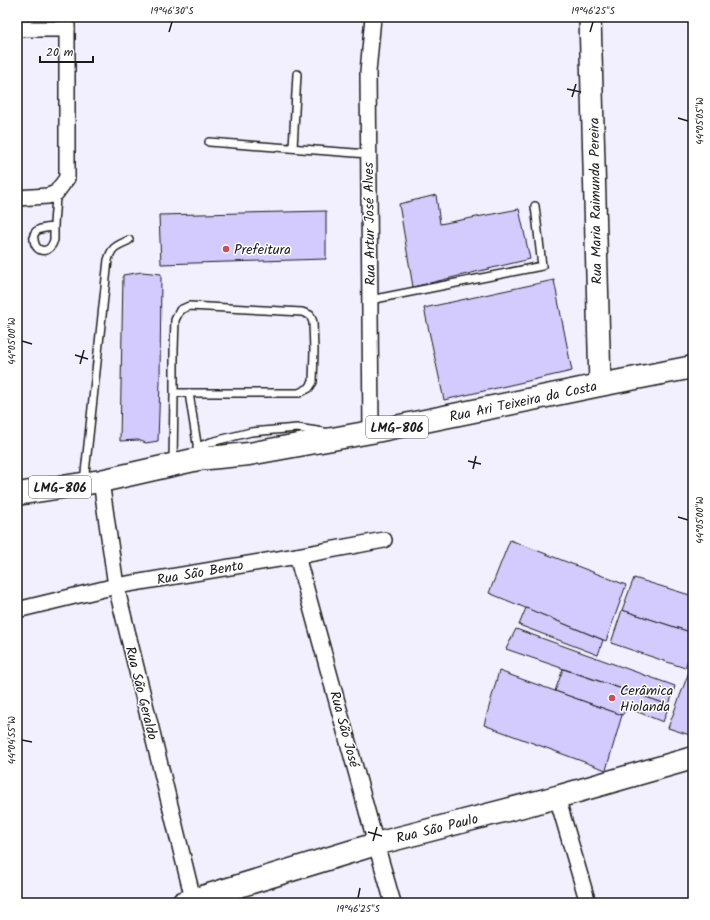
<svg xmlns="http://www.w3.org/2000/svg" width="710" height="920" font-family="Kalam,sans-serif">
<rect width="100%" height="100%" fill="#f2effe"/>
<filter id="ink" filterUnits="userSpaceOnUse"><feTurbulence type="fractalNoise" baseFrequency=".025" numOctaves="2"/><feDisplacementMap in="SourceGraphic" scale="8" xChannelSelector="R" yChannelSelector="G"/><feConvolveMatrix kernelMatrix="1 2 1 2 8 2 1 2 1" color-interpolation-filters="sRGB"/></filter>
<g filter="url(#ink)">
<g fill="#d3cafd" stroke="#1c1c1c">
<polygon points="436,195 440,224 519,209 530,259 413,287 399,204"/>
<polygon points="326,211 326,259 161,264 159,215"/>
<polygon points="693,254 693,284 692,255"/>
<polygon points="142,272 161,274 160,382 158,441 146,443 138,440 120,441 123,275"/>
<polygon points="554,280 572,371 444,400 424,308"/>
<polygon points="510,540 626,585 606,641 489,593"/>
<polygon points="634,578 693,596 693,633 622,610"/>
<polygon points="526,608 603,640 598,655 519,625"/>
<polygon points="622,610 693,633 693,646 685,668 611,643"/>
<polygon points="516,629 675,686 669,705 506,649"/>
<polygon points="693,661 693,736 668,728"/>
<polygon points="563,669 669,705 663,722 628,708 622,715 555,691"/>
<polygon points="499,671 622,715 606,770 484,725"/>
</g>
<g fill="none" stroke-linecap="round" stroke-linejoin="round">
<g stroke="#1c1c1c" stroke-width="10">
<g id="lane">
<polyline points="209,142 368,154"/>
<polyline points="293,148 297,74"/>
<path d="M54 227C45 228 31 228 34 240 36 254 50 254 54 240 54 237 54 232 54 228 54 216 56 205 56 193"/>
<polyline points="370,300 542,266 535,206"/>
<polyline points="189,393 198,450"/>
<polyline points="197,447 211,442 251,432 297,428 324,432"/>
<polyline points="173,463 174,393 174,349 175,320 180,310 189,306 302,312 310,315 313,322 314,351 313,382 309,388 299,393 174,393"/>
<path d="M84 482 108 260C112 246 117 246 129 240"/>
</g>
</g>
<g stroke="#1c1c1c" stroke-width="18">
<g id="street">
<polyline points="17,29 67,29"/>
<polyline points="17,198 48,196 56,193 67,178 67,17"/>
<polyline points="371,432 368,72 373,17"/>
<polyline points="101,481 116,586 194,903"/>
<polyline points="297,556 376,844 393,903"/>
<polyline points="17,610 116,586 297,556 384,540"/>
<polyline points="557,797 588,903"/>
</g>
</g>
<g stroke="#1c1c1c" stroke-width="24">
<polyline id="secondary" points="590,17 600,385"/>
</g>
<g stroke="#1c1c1c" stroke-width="25">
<g id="highway">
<polyline points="17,494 101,481 198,459 249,454 371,432 600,385 693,367"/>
<polyline points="183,903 376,844 557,797 693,758"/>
</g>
</g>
<use href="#lane" stroke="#fff" stroke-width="7"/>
<use href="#street" stroke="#fff" stroke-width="15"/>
<use href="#secondary" stroke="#fff" stroke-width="21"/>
<use href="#highway" stroke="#fff" stroke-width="22"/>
</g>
</g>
<path fill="none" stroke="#1c1c1c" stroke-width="1.5" d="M169 32 172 22M590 32 593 22M567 89 581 92M572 97 576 84M678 118 688 121M22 341 32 344M75 355 88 359M80 364 84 350M468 461 481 464M473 469 476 456M678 517 688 520M22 740 32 742M368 832 382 836M373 841 377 827M358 898 360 888"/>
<g fill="#d1495b" stroke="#fff" stroke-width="1.5">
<circle cx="226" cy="249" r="4"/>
<circle cx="612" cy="698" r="4"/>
</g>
<g text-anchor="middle" stroke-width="3" stroke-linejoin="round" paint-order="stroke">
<g fill="#fff" stroke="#606060" stroke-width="1">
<rect x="366" y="416" width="62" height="22" rx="3"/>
<rect x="29" y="476" width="62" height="22" rx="3"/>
</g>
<g font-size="13" font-weight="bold" fill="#1c1c1c">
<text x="397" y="432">LMG-806</text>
<text x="60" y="492">LMG-806</text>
</g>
<g font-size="14" fill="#1c1c1c" stroke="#fff">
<text transform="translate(595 201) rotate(-91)" y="5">Rua Maria Raimunda Pereira</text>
<text transform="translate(369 224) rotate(-91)" y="5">Rua Artur José Alves</text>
<text transform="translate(523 401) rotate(-12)" y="5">Rua Ari Teixeira da Costa</text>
<text transform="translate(200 572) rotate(-10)" y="5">Rua São Bento</text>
<text transform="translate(142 693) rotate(76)" y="5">Rua São Geraldo</text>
<text transform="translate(345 729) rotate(75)" y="5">Rua São José</text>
<text transform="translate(437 828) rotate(-14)" y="5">Rua São Paulo</text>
</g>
<g font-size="14" fill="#1c1c1c" stroke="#fff" text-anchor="start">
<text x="234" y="254">Prefeitura</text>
<text x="620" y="695">Cerâmica<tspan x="620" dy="16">Hiolanda</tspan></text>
</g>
</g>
<rect width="710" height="920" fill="none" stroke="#fff" stroke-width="44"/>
<path d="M40 56v6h53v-6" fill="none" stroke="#1c1c1c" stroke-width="2"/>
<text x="46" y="56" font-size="12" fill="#1c1c1c" stroke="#ffffff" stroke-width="3" paint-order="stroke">20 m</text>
<rect x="22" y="22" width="666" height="876" fill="none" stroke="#1c1c1c" stroke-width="1.5"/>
<g font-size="10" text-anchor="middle" fill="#1c1c1c">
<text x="172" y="14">19°46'30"S</text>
<text x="593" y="14">19°46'25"S</text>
<text transform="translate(699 121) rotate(-90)" y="4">44°05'05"W</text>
<text transform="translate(11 341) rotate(-90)" y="4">44°05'00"W</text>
<text transform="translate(699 520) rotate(-90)" y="4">44°05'00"W</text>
<text transform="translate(11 740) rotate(-90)" y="4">44°04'55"W</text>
<text x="358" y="912">19°46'25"S</text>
</g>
</svg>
